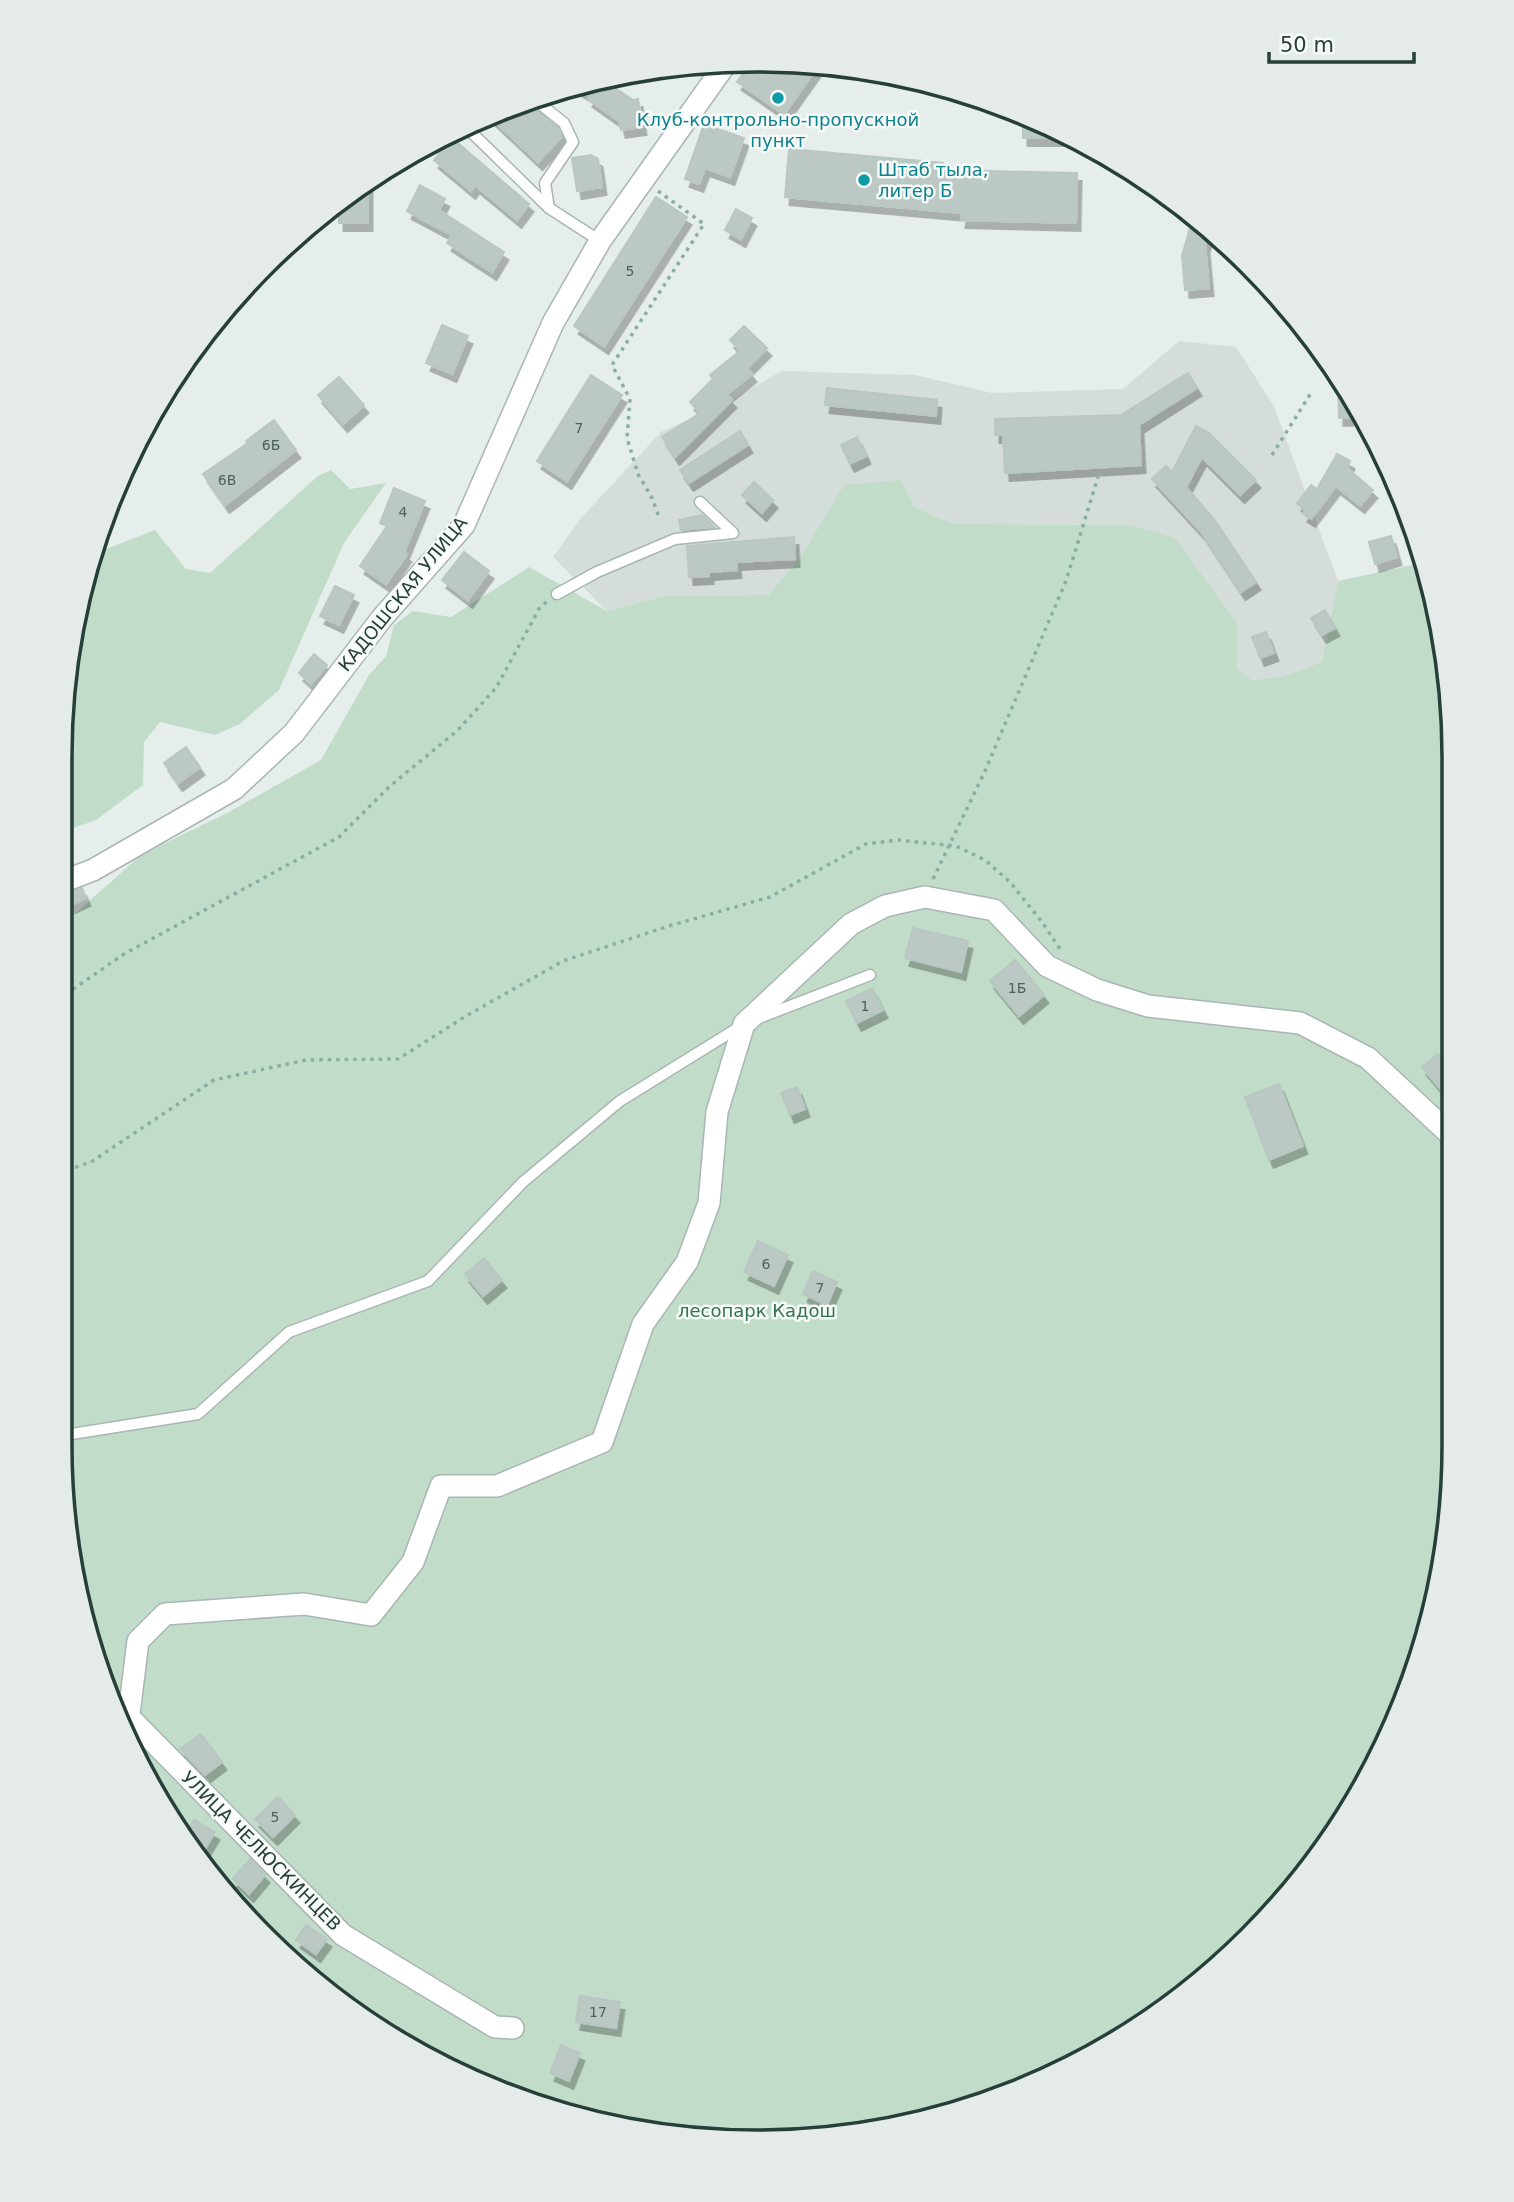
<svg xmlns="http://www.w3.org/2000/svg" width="1514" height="2202" font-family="'DejaVu Sans',sans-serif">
<defs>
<filter id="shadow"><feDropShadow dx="4.5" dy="8" stdDeviation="0" flood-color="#0004"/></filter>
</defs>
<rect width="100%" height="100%" fill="#e6eeeb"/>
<polygon fill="#d4ddda" points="1179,341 1236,347 1274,406 1338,581 1322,662 1284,676 1252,680 1237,668 1237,623 1130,525 954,524 914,507 844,486 801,556 768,595 665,596 607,611 553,557 582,517 661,432 731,400 782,371 915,375 992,393 1123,389"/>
<g fill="#c1ddca">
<polygon points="331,470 350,489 386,483 344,543 279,690 240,724 215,735 160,722 144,742 143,785 96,820 60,833 60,757 73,621 91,555 155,530 186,569 210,573 318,476"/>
<polygon points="901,480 914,507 954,524 1130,525 1175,538 1237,623 1237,668 1252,680 1284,676 1322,662 1338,581 1421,563 1441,621 1454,757 1454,1445 1441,1581 1401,1712 1337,1833 1250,1938 1181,1999 1066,2070 893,2129 757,2142 666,2137 490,2089 370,2025 297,1970 177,1832 113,1712 83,1626 59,1445 59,928 141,855 227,813 321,760 369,675 386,656 394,625 413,611 451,617 529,567 607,611 665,596 768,595 801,556 844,485"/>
</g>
<g fill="#bbc8c4" stroke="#b9c7c2" stroke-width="2" filter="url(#shadow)">
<polygon points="753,60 757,60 818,66 784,114 737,82"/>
<polygon points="602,79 633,100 638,99 642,127 621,130 619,121 588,99 590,96 575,87"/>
<polygon points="527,102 558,128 562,136 538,162 487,114"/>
<polygon points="1023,112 1024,113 1072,138 1023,138"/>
<polygon points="704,124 744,138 730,177 705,168 699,184 685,179"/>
<polygon points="452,138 529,204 517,220 475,185 471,191 434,160"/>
<polygon points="789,149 943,163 942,170 1077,173 1076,223 961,220 962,213 785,197"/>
<polygon points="591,155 598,159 602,187 577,191 572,158"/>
<polygon points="368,178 368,223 339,223 339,202"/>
<polygon points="420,185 445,199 439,210 504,252 492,272 447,243 452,235 407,211"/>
<polygon points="656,197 687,217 604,346 574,326"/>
<polygon points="736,209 752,218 741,239 725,230"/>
<polygon points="1193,217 1209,230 1205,245 1209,288 1185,290 1182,256"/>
<polygon points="442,325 468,336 452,374 426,363"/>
<polygon points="744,326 767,348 747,368 752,374 725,396 727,395 732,400 675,457 662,437 700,413 690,402 713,379 710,375 740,351 730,340"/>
<polygon points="1188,373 1197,388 1139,425 1141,465 1005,473 1003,435 995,435 995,419 1121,415"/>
<polygon points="591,375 622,395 567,481 537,461"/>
<polygon points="339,377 364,405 343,424 318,395"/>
<polygon points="1338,377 1357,407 1363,417 1339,418"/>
<polygon points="827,388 937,400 936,416 825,405"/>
<polygon points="274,420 296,450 225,505 203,474 248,443 246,441"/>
<polygon points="1196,426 1209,433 1256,480 1240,495 1202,457 1186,487 1214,519 1256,582 1241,592 1201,532 1152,479 1166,466 1172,472"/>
<polygon points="740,431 748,445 689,483 680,470"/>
<polygon points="857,437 866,456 850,464 841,445"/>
<polygon points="1337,454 1350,461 1347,468 1373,490 1360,505 1336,486 1311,519 1303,514 1305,510 1297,503 1311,485 1317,489"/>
<polygon points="754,482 773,500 762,513 742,495"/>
<polygon points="394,488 425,501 404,552 407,554 386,584 360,566 387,526 380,523"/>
<polygon points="702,515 714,527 681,530 679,520"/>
<polygon points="1391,536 1397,557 1375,564 1369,542"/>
<polygon points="794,537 795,559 736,562 737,570 709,572 709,576 689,577 687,546"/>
<polygon points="464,552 489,571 468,600 442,580"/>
<polygon points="335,586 354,595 339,625 320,616"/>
<polygon points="1325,610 1335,628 1322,635 1311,618"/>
<polygon points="1266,632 1274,653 1260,658 1252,637"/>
<polygon points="314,654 327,665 311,684 299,673"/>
<polygon points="186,747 200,767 178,783 164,763"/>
<polygon points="82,888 86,898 60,910 60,896"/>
<polygon points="913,928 968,941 961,972 905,958"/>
<polygon points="1015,960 1044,995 1019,1016 990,981"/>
<polygon points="872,988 883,1010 857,1023 846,1001"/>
<polygon points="1438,1054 1454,1075 1454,1081 1442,1091 1422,1067"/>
<polygon points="1279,1084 1303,1146 1269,1160 1245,1097"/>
<polygon points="797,1087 805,1109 790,1115 781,1093"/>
<polygon points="758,1241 788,1255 774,1286 744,1272"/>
<polygon points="484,1258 502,1280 483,1296 465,1274"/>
<polygon points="813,1271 837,1282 827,1305 803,1294"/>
<polygon points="201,1734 222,1762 205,1775 180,1749"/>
<polygon points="278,1797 295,1815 273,1837 255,1819"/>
<polygon points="194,1820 215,1832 205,1849 184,1837"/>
<polygon points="250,1859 265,1875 249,1894 233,1879"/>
<polygon points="306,1925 327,1939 316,1954 296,1940"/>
<polygon points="580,1996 620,2002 616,2028 576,2022"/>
<polygon points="561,2045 580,2053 569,2081 550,2073"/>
</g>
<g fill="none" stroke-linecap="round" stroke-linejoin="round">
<g stroke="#a9b6b2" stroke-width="13">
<g id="service">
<polyline points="534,99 564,123 573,142 545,183 549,208 600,241"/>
<polyline points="465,126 549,208"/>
<polyline points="557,594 597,572 675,539 733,533 700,502"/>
<polyline points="759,1018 870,975"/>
<polyline points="59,1436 198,1414 289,1332 428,1281 523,1182 620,1101 741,1026"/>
</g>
</g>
<g stroke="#a9b6b2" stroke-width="24">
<g id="minor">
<polyline points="59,883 93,870 234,789 294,733 382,618 464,525 553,323 600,241 727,62"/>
<polyline points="130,1718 343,1935 495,2027 513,2028"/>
<polyline points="126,1738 138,1641 165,1614 304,1604 371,1615 413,1562 441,1486 497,1486 602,1442 643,1324 687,1262 709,1203 717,1112 744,1024 851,924 885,906 925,897 994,910 1047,966 1097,990 1148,1006 1300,1023 1368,1058 1454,1138"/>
</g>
</g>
<g stroke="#89afa5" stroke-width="3.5" stroke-dasharray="3.5 5" stroke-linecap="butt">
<polyline points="658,191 704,224 612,365 630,399 627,438 638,474 652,498 659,517"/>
<polyline points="1272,455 1311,393"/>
<polyline points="933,879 985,771 1066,581 1098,477"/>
<polyline points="59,999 124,954 339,837 390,786 457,731 496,688 540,607 548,601"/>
<polyline points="59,1173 91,1162 214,1080 306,1060 398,1059 466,1016 563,961 669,926 770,897 866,844 898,840 956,846 985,860 1010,882 1042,922 1060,949"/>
</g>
<use href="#service" stroke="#fff" stroke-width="10"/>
<use href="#minor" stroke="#fff" stroke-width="21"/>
</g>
<g fill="#0f9aa8" stroke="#f6faf8" stroke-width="2.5">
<circle cx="778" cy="98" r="7"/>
<circle cx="864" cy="180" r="7"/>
</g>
<g text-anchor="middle" stroke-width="5" stroke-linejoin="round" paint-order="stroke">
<g font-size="14" fill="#4b615c">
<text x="630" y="276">5</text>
<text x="579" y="433">7</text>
<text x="271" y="450">6Б</text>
<text x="227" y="485">6В</text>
<text x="403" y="517">4</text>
<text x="1017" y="993">1Б</text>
<text x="865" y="1011">1</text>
<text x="766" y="1269">6</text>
<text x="820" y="1293">7</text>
<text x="275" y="1822">5</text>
<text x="598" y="2017">17</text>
</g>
<g font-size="18" fill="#0d838f" stroke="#f6faf8">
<text x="778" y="126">Клуб-контрольно-пропускной<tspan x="778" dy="21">пункт</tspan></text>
<text x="878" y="176" text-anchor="start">Штаб тыла,<tspan x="878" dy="21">литер Б</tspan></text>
</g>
<g font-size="18" fill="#263f39" stroke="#f6faf8">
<text transform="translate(403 594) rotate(-51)" y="6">КАДОШСКАЯ УЛИЦА</text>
<text transform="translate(261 1851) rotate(45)" y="6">УЛИЦА ЧЕЛЮСКИНЦЕВ</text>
</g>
<g font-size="18" fill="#33734f" stroke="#f6faf8">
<text x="757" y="1317">лесопарк Кадош</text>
</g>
</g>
<path d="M0 0H1514V2202H0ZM757 72H757A685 685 0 0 1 1442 757V1445A685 685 0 0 1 757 2130H757A685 685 0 0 1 72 1445V757A685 685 0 0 1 757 72Z" fill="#e5ebe9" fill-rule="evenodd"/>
<path fill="none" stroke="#263f39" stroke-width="3.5" d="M757 72H757A685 685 0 0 1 1442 757V1445A685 685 0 0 1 757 2130H757A685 685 0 0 1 72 1445V757A685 685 0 0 1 757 72Z"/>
<path d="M1269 52v10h145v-10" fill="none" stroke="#263f39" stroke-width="3.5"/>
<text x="1280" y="52" font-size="21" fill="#263f39" stroke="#f6faf8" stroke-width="5" paint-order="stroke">50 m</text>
</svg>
